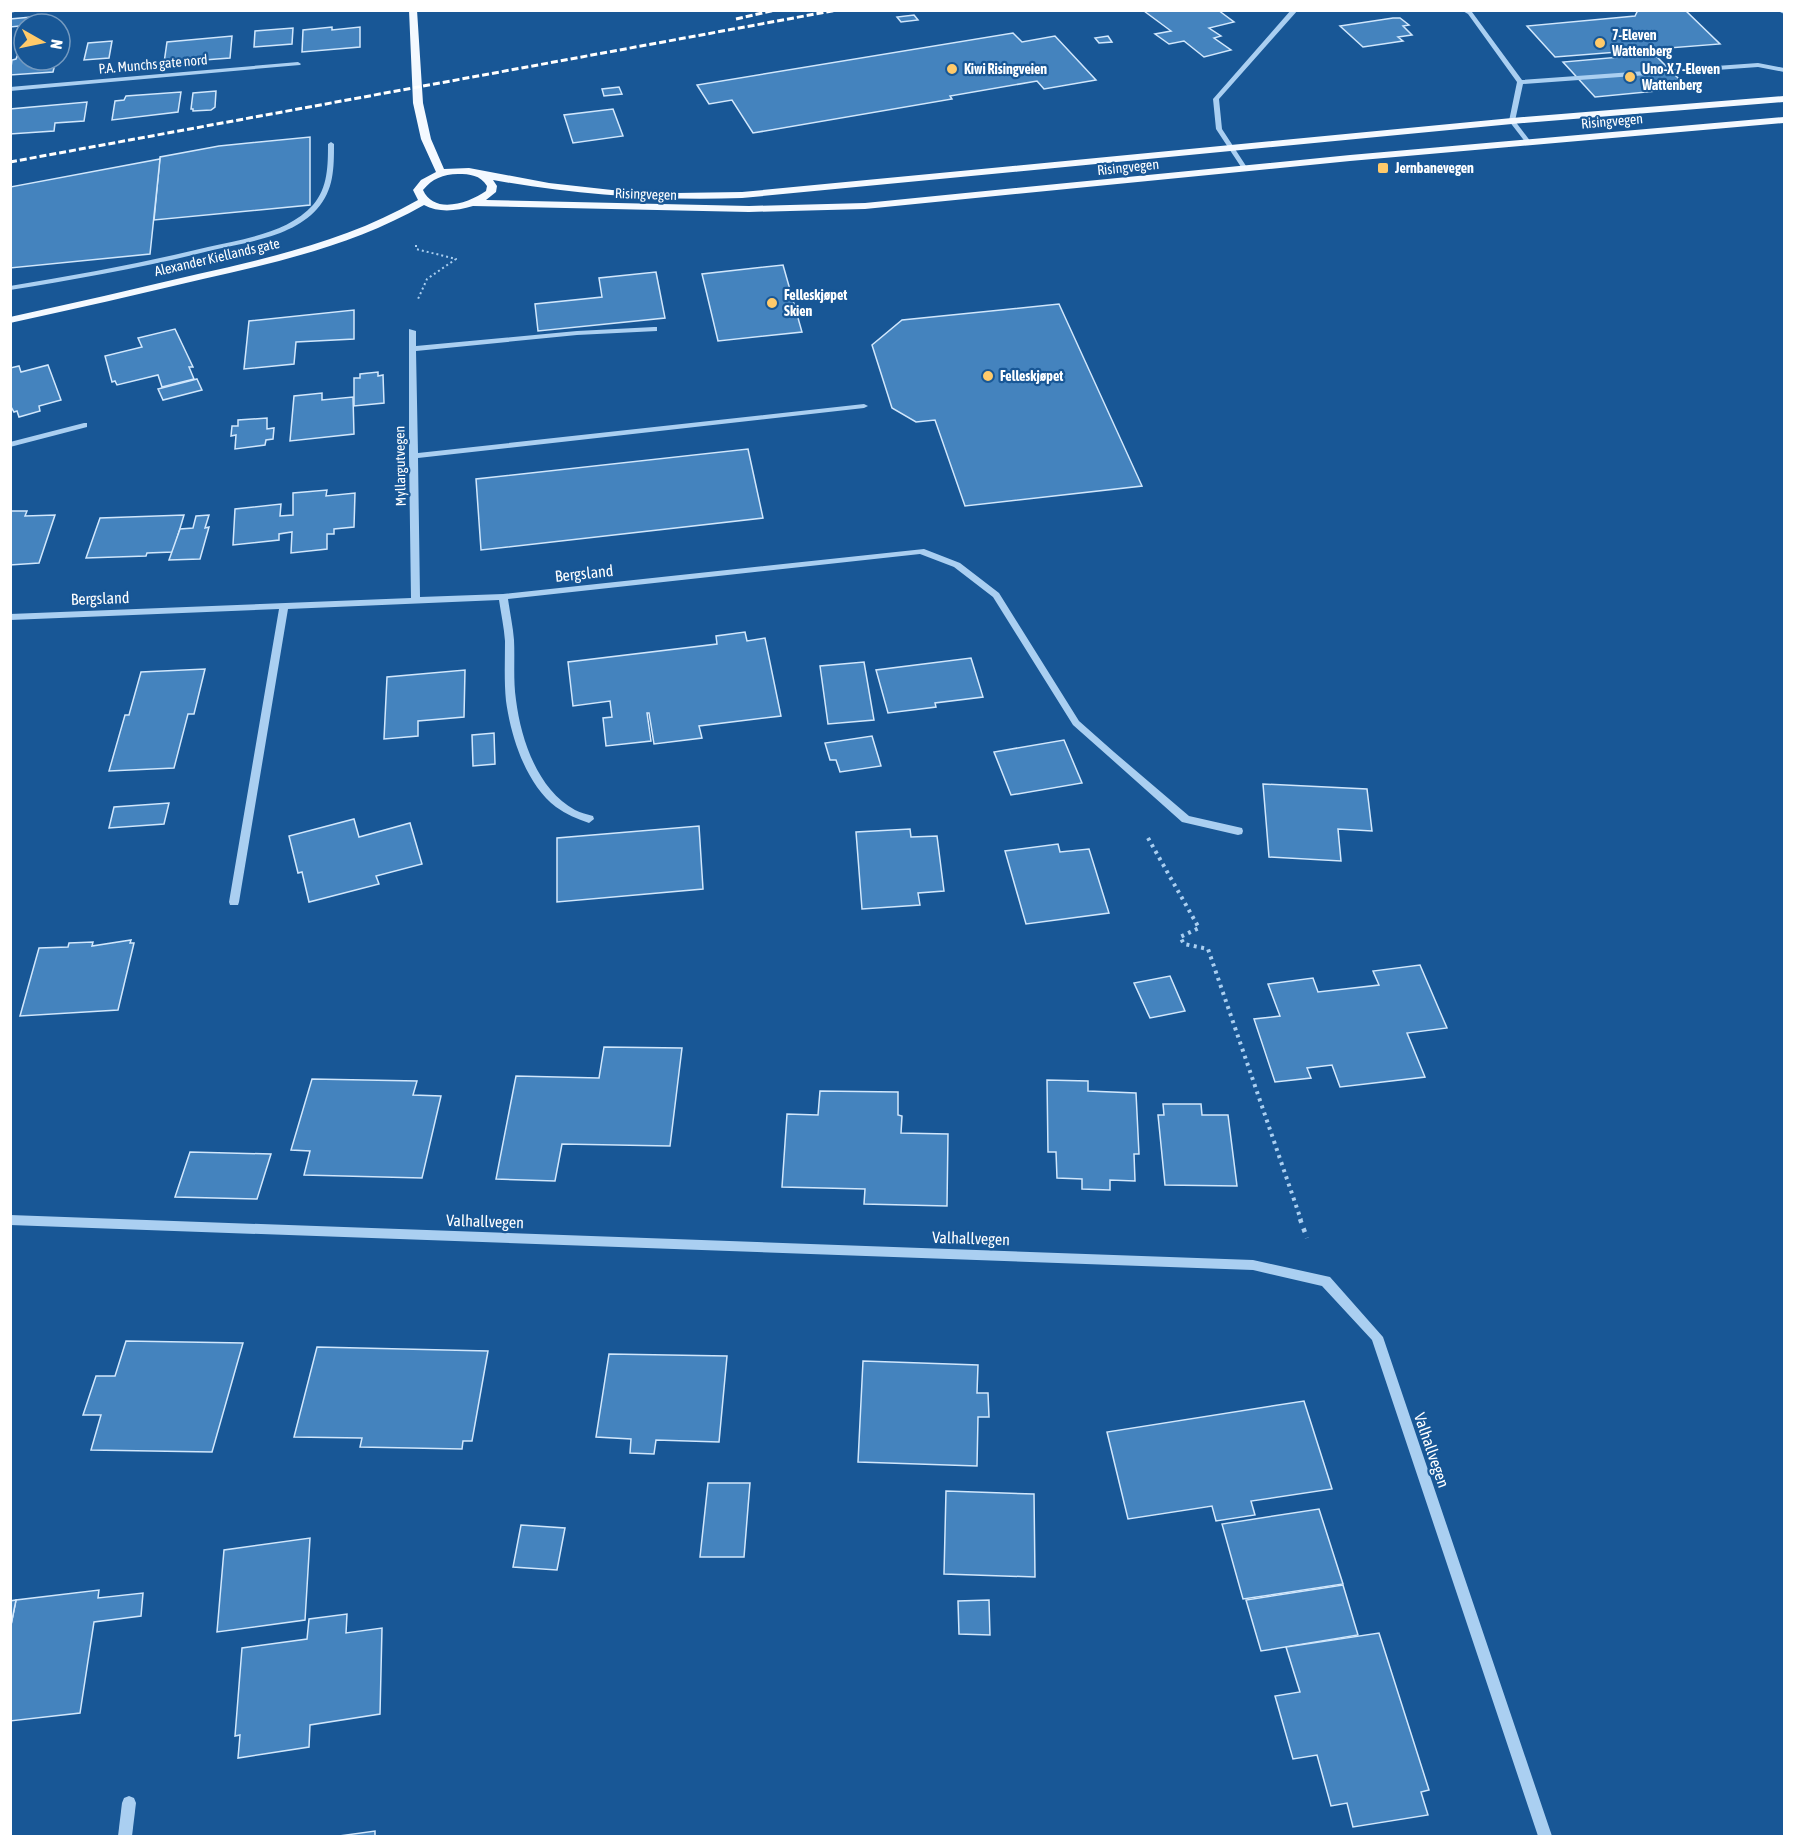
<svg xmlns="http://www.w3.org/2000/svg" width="1795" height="1847" font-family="'Asap Condensed',sans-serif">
<rect width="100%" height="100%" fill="#185796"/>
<g fill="#4483be" stroke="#d1e7fc" stroke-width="1.5">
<polygon points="1218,10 1234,22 1209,28 1221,36 1214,38 1231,50 1204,57 1184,41 1169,44 1155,34 1171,31 1144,11"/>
<polygon points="1638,10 1686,11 1720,44 1555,57 1527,26 1635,16"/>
<polygon points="914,15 918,20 901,22 897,17"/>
<polygon points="42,16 41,24 10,27 10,19"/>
<polygon points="1393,18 1400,18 1409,25 1403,26 1412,35 1398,37 1403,41 1363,47 1340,26"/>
<polygon points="332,27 332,30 360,27 360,47 302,52 303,30"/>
<polygon points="293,28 292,44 254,47 255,31"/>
<polygon points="1013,33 1022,42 1055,36 1096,80 1044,89 1037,81 950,96 952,99 753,133 732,100 709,104 697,85"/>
<polygon points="232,36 230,58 164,63 167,42"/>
<polygon points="1108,36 1112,42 1099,43 1095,38"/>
<polygon points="112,41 109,58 84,60 88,43"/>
<polygon points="18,54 24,54 24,60 56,60 53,72 10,75 12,60 16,59"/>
<polygon points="1654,54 1688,88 1595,97 1563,62"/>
<polygon points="619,87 622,94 604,96 602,89"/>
<polygon points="216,91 215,107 211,110 193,111 193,109 191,109 193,93"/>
<polygon points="181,92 178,112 112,120 115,101 124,100 126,96"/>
<polygon points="87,102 84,121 55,123 54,131 10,134 10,109"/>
<polygon points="613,109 623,136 573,143 564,115"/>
<polygon points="310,137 310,205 154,220 160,157 219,146"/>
<polygon points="160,159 150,254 10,268 10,187"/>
<polygon points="783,265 802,332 718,341 702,274"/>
<polygon points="656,272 665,318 538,331 535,304 602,297 599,278"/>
<polygon points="1059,304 1142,486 965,506 935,420 916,422 892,408 872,345 902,320"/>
<polygon points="354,310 354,339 296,342 294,364 244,369 249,321"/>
<polygon points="175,329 193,367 189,367 194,379 162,387 158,375 117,385 115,381 112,382 105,356 142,347 138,338"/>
<polygon points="48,365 61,400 39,406 40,411 19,417 17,411 14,412 10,405 10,368 19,366 21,372"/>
<polygon points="378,372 378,376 383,375 384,403 354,406 354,378 360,378 360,374"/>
<polygon points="197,379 202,390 163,400 158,389"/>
<polygon points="322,393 322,400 353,397 354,434 290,441 294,396"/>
<polygon points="267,418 267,429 274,428 273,439 266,440 265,445 235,449 236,435 231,436 232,426 238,426 238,420"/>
<polygon points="748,449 763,518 481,550 476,479"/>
<polygon points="327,490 326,496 355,493 354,527 334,529 334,534 327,534 327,549 291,553 292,532 279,534 279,540 233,545 235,509 281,504 280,516 293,515 293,493"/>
<polygon points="10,511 27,511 25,516 55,515 39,563 10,565"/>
<polygon points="184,515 173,552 147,553 146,556 86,558 100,518"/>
<polygon points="209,515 205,528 209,527 200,559 169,560 180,529 193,528 196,516"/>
<polygon points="745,632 747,641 765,638 781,716 699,726 702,738 654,744 649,713 647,713 651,741 606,746 603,718 612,717 610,701 573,706 568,662 717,644 716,636"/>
<polygon points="971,658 983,697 935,703 936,707 888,713 876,670"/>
<polygon points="864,662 874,720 828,724 820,666"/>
<polygon points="205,669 194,714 188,714 174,768 109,771 125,715 129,715 141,672"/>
<polygon points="465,670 464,717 418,721 418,736 384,739 387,677"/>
<polygon points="494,733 495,764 473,766 472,735"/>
<polygon points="872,736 881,766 840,772 836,760 830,760 825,743"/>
<polygon points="1064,740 1082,783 1011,795 994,752"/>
<polygon points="1263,784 1367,789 1372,831 1338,829 1341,861 1269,857"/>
<polygon points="169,803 164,824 109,828 114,807"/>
<polygon points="354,819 359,837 410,823 422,864 376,876 379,884 309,902 302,872 298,873 289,836"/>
<polygon points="699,826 703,889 557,902 557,838"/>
<polygon points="910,829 911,837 937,836 944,891 918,893 920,905 862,909 856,832"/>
<polygon points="1058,844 1060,852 1089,849 1109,913 1026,924 1005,851"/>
<polygon points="131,940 130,943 134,943 118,1010 20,1016 39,948 68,947 69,943 93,942 92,946"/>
<polygon points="1420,965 1447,1028 1407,1033 1425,1077 1340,1087 1332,1065 1307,1068 1311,1078 1275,1082 1254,1019 1280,1016 1268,984 1313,978 1318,992 1379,985 1373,971"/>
<polygon points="1170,976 1185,1011 1150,1018 1134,983"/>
<polygon points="604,1047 682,1048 670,1146 562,1144 555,1181 496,1179 516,1076 599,1078"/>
<polygon points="312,1079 417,1081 413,1095 441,1096 422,1178 304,1175 310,1151 291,1150"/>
<polygon points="1047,1080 1088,1081 1088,1091 1136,1093 1139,1154 1134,1154 1135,1181 1110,1180 1110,1190 1082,1189 1082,1179 1057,1178 1056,1152 1048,1152"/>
<polygon points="820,1091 898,1092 898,1115 902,1116 901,1133 948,1134 947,1206 864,1204 865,1189 782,1187 787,1114 818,1115"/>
<polygon points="1163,1104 1201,1104 1202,1115 1228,1115 1237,1186 1165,1185 1158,1115 1164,1115"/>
<polygon points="190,1152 271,1154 257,1199 175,1197"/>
<polygon points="126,1341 243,1343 212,1452 91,1450 101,1415 83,1415 96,1376 115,1376"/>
<polygon points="317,1347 488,1351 472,1441 463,1441 462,1449 360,1447 362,1438 294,1437"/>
<polygon points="609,1354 727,1356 719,1442 656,1440 654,1454 630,1453 631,1439 596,1437"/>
<polygon points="863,1361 978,1365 977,1393 988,1393 989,1417 978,1417 977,1466 858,1462"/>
<polygon points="1304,1401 1332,1489 1251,1501 1255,1515 1216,1521 1212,1506 1128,1519 1107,1432"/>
<polygon points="708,1483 750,1483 744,1557 700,1557"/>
<polygon points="946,1491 1034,1494 1035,1577 944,1574"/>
<polygon points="1319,1509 1343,1584 1243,1599 1222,1524"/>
<polygon points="521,1525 565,1528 557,1570 513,1567"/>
<polygon points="310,1538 305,1620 217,1632 224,1550"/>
<polygon points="1343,1585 1358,1635 1261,1651 1246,1600"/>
<polygon points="99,1590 98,1598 143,1593 141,1616 94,1622 80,1713 10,1721 10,1630 16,1600"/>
<polygon points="16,1600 10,1630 10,1601"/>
<polygon points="989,1600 990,1635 959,1634 958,1601"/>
<polygon points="347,1614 346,1633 382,1628 380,1714 310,1725 309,1747 238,1758 240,1735 235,1736 242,1648 307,1639 309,1619"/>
<polygon points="1379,1633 1429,1790 1421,1792 1428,1815 1353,1827 1347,1803 1331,1806 1317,1755 1293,1759 1275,1696 1300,1692 1286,1647"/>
<polygon points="375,1831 375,1836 339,1836"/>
</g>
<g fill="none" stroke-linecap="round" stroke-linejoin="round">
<polyline stroke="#aacff1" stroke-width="2" stroke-dasharray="2 3" stroke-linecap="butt" points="416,245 416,249 456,259 427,279 418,299"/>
<polyline stroke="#aacff1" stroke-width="4" stroke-dasharray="3 4.5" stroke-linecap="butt" points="1148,838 1199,928 1180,937 1184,944 1208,949 1301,1220"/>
<polyline stroke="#aacff1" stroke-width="4.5" stroke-dasharray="4 6" stroke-linecap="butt" points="1300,1219 1307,1238"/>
<g fill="#aacff1" fill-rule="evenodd">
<polygon points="10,10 24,10 10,13"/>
<polygon points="1291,10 1298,10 1219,99 1222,129 1248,169 1243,170 1216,129 1213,99"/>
<polygon points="1461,10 1472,12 1522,80 1758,63 1784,68 1784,72 1758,67 1523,84 1515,121 1531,142 1528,144 1526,143 1509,121 1517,82 1468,14"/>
<polygon points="1776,10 1784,10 1784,14"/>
<polygon points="298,62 301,64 300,65 10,91 10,87"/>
<path d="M331 142 334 144C334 168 334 190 317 209 292 237 247 242 213 250 146 267 78 279 10 290V286C77 275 143 263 208 247 243 239 288 233 313 205 328 188 328 165 328 144Z"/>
<path d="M654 327H657V331L577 335 416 351 418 453 864 404 868 406 864 408 418 458 420 597 503 594 924 549 960 563 999 593 1079 721 1114 752 1189 816 1242 828 1243 831 1242 834 1238 835 1182 822 1108 756 1073 725 993 597 954 567 920 554 508 599C510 613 513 627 514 640 515 660 513 680 516 700 521 740 538 790 575 810 581 813 587 814 593 816L594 819 589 823C577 819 566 814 556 807 526 784 511 737 506 701 504 681 505 661 505 641 504 627 501 614 499 600L288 609 239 902 238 905H230L229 902 279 609 10 620V614L411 598 409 456V329L416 331V346L577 331Z"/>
<polygon points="84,423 87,423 87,427 10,447 10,442"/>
<polygon points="10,1215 1253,1260 1330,1277 1383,1337 1552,1836 1538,1836 1372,1340 1322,1286 1253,1270 10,1225"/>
<polygon points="129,1796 134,1798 136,1803 132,1836 118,1836 122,1803 124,1798"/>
</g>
<path fill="#f4f9ff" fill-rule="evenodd" d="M409 10H417L423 103 431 139 444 169 469 168 549 183 612 190 676 193 742 192 1512 118 1784 96V102L1512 124 742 198C658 201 576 195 493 180L497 186 496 192 486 200 749 206 865 203 1350 155 1784 117V123L1350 161 865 209 749 212 473 206C456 211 439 213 424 205 356 244 279 262 203 279 139 294 75 309 10 323V317C73 303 135 289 198 274 274 257 350 239 418 200L413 190 421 180 436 172 421 139 413 103ZM458 174C470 174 480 175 487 186L486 191C469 203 434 215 423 190 432 179 443 174 458 174Z"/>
<g stroke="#fff" stroke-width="3" stroke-dasharray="7 3" stroke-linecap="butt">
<polyline points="736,19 775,10"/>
<polyline points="10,162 837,10"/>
</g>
</g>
<g fill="#ffca6a" stroke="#185796" stroke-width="2">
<circle cx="1600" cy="43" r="6"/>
<circle cx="952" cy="69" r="6"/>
<circle cx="1630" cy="77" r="6"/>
<rect x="1377" y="162" width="12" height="12" rx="3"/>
<circle cx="772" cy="303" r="6"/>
<circle cx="988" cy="376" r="6"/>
</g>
<g text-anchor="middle" stroke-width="4.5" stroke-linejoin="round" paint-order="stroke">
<g font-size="14" font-weight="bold" fill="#fff" stroke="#185796" text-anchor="start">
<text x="1612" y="40">7-Eleven<tspan x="1612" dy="16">Wattenberg</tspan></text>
<text x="964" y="74">Kiwi Risingveien</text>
<text x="1642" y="74">Uno-X 7-Eleven<tspan x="1642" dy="16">Wattenberg</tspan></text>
<text x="1395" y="173">Jernbanevegen</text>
<text x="784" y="300">Felleskjøpet<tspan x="784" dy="16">Skien</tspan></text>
<text x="1000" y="381">Felleskjøpet</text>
</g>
<g font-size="14" fill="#fff" stroke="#185796">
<text transform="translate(153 64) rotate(-5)" y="5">P.A. Munchs gate nord</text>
<text transform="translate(1612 121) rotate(-5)" y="5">Risingvegen</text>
<text transform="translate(1128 167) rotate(-6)" y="5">Risingvegen</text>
<text transform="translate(646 194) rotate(2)" y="5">Risingvegen</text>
<text transform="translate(217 257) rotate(-13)" y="5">Alexander Kiellands gate</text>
<text transform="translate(400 466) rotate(-91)" y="5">Myllargutvegen</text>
</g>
<g font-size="16" fill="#fff" stroke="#185796">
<text transform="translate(584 573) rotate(-6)" y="6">Bergsland</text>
<text transform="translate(100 598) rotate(-2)" y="6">Bergsland</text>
<text transform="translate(485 1221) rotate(2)" y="6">Valhallvegen</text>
<text transform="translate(971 1238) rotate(2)" y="6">Valhallvegen</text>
<text transform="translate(1432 1450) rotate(71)" y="6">Valhallvegen</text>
</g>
</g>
<rect width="1795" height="1847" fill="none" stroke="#ffffff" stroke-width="24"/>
<g transform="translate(42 42) rotate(99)"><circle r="28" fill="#185796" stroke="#749ac0" stroke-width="1.5"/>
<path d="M0-4.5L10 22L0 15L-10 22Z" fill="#ffca6a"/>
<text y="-9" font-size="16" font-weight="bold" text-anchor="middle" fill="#ffffff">N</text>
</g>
</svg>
